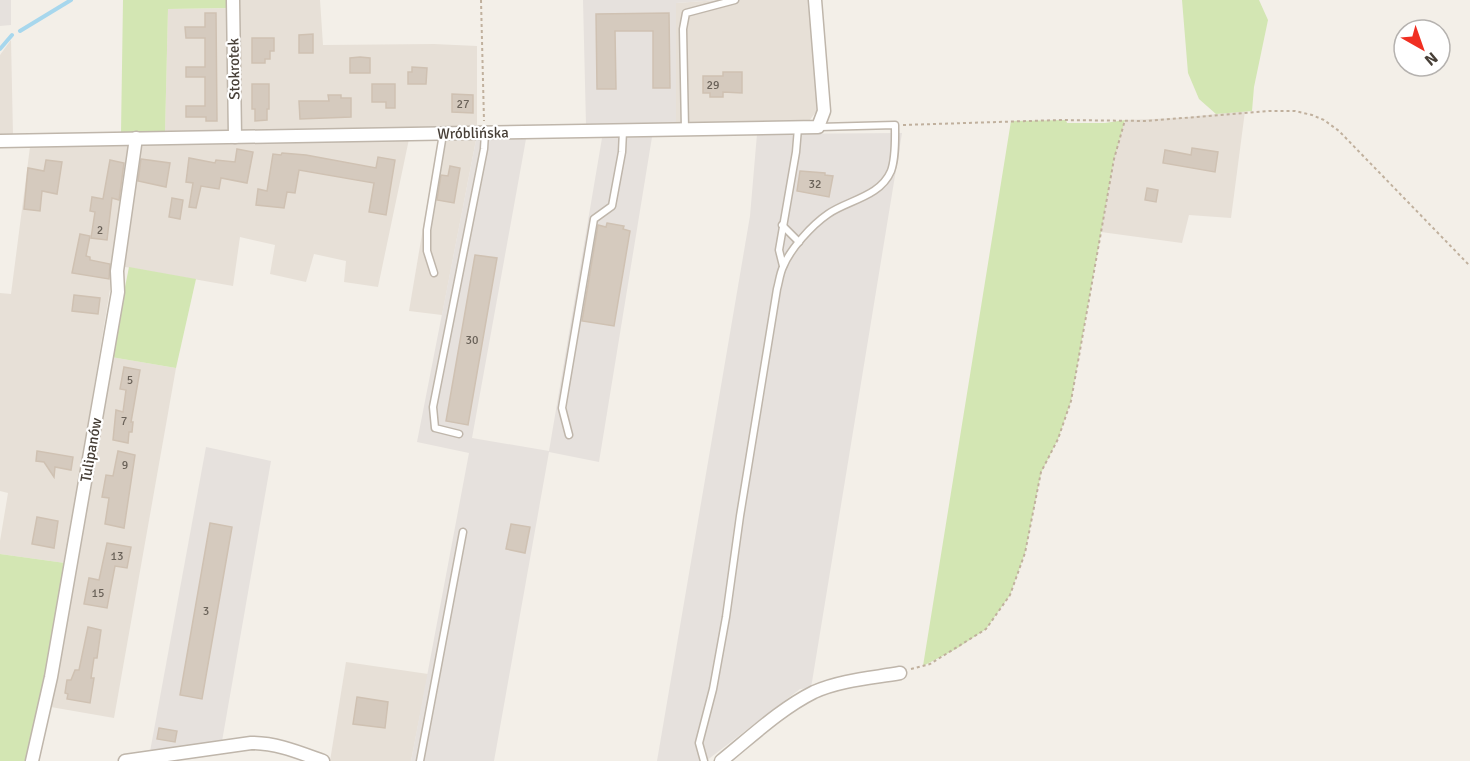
<svg xmlns="http://www.w3.org/2000/svg" width="1470" height="761" font-family="Signika,sans-serif">
<rect width="100%" height="100%" fill="#f3efe8"/>
<g fill="#e7e0d7">
<polygon points="239,0 320,0 323,45 434,44 477,46 477,126 360,130 165,133 168,9 239,8"/>
<polygon points="719,0 808,0 819,108 809,121 676,124 676,3"/>
<polygon points="11,40 13,136 0,136 0,55"/>
<polygon points="1245,111 1231,218 1189,215 1182,243 1101,232 1114,159 1125,120 1179,118"/>
<polygon points="409,139 378,287 344,282 346,261 314,254 306,282 270,274 275,245 240,237 233,286 114,265 65,563 0,554 0,541 8,493 0,491 0,293 11,294 30,147"/>
<polygon points="438,140 476,140 442,315 409,311"/>
<polygon points="111,357 176,368 114,718 45,706 51,677 61,660"/>
<polygon points="346,662 428,674 411,761 330,761"/>
</g>
<g fill="#e6e1dd">
<polygon points="0,0 11,0 11,25 0,26"/>
<polygon points="583,0 719,0 676,3 676,124 586,125"/>
<polygon points="902,133 811,688 800,689 706,761 657,761 750,216 757,134"/>
<polygon points="652,137 599,462 549,452 494,761 411,761 469,453 417,442 476,140 526,139 472,438 549,451 602,138"/>
<polygon points="206,447 271,461 221,747 149,757"/>
</g>
<g fill="#d3e6b3">
<polygon points="123,0 229,0 229,8 168,9 165,133 121,133"/>
<polygon points="1182,0 1259,0 1268,20 1254,87 1252,111 1216,114 1199,99 1188,73"/>
<polygon points="1066,120 1067,123 1105,123 1125,120 1114,159 1071,401 1058,439 1041,473 1025,553 1010,595 986,629 956,649 923,666 1011,121"/>
<polygon points="129,267 196,279 176,368 111,357"/>
<polygon points="0,554 65,563 32,761 0,761"/>
</g>
<g fill="none" stroke-linecap="round" stroke-linejoin="round">
<g stroke="#a7d7ed" stroke-width="4">
<polyline points="20,31 71,0"/>
<polyline points="0,49 12,35"/>
</g>
</g>
<g fill="#d5cabe" stroke="#cfc1b2" stroke-width="1.5">
<polygon points="205,13 216,13 217,121 206,121 206,117 186,117 186,106 205,106 205,77 186,77 186,67 205,67 205,38 186,38 185,27 205,27"/>
<polygon points="669,13 670,88 653,88 653,31 615,31 616,89 597,89 596,14"/>
<polygon points="313,34 313,53 299,53 299,35"/>
<polygon points="252,38 274,38 274,51 270,51 270,59 265,59 265,63 252,63"/>
<polygon points="360,57 370,58 370,73 350,73 350,58"/>
<polygon points="412,67 427,68 426,84 408,84 408,72 412,72"/>
<polygon points="723,72 742,72 742,93 723,92 723,97 710,97 710,93 703,93 703,76 723,76"/>
<polygon points="252,84 269,84 269,109 267,109 267,120 255,121 255,109 252,109"/>
<polygon points="372,84 395,84 395,108 386,108 386,102 372,102"/>
<polygon points="452,94 473,95 473,113 452,112"/>
<polygon points="328,95 341,95 341,98 351,98 351,117 300,119 299,101 329,101"/>
<polygon points="1192,148 1218,152 1215,172 1163,163 1165,150 1191,155"/>
<polygon points="237,149 253,152 247,183 221,178 219,189 201,186 196,208 189,207 193,183 186,182 189,158 215,163 216,160 235,162"/>
<polygon points="282,153 306,155 376,168 378,157 395,160 386,215 369,212 374,183 299,170 295,193 287,192 284,208 256,205 258,189 267,191 273,154 281,155"/>
<polygon points="141,159 170,163 166,187 138,181"/>
<polygon points="46,160 62,162 57,194 42,191 40,211 24,209 28,168 44,171"/>
<polygon points="110,160 124,163 119,200 112,198 107,240 91,238 95,212 90,211 92,197 103,199"/>
<polygon points="450,166 460,168 454,203 437,200 441,175 448,176"/>
<polygon points="800,171 825,173 825,175 833,176 829,197 797,191"/>
<polygon points="1147,188 1158,190 1156,202 1145,200"/>
<polygon points="172,198 183,200 180,219 169,217"/>
<polygon points="607,223 624,226 623,229 630,231 614,326 582,321 598,225 606,227"/>
<polygon points="80,234 90,236 86,256 90,257 90,260 110,264 109,279 72,273"/>
<polygon points="475,255 497,258 468,425 446,421"/>
<polygon points="74,295 100,298 98,314 72,311"/>
<polygon points="124,367 140,370 131,422 133,422 132,432 129,432 128,443 113,440 116,410 123,412 126,390 120,389"/>
<polygon points="37,451 73,457 71,470 55,467 54,477 44,462 36,461"/>
<polygon points="118,451 135,455 124,528 105,524 109,498 102,497 106,475 113,476"/>
<polygon points="37,517 58,521 54,548 32,544"/>
<polygon points="210,523 232,527 202,699 180,695"/>
<polygon points="511,524 530,527 525,553 506,549"/>
<polygon points="107,543 131,547 127,568 115,566 107,608 84,604 89,578 99,580"/>
<polygon points="88,627 101,630 97,658 94,658 91,678 94,678 90,703 67,699 68,694 65,693 67,680 71,680 75,670 79,670"/>
<polygon points="357,697 388,702 385,728 353,724"/>
<polygon points="159,728 177,731 175,742 157,739"/>
</g>
<g fill="none" stroke-linecap="round" stroke-linejoin="round">
<g stroke="#bfb6ab" stroke-width="9">
<g id="lane">
<polyline points="685,129 683,29 686,13 735,0"/>
<polyline points="782,225 799,242"/>
<polyline points="783,266 779,250 796,152 798,128"/>
<polyline points="434,273 427,251 427,230 443,134"/>
<polyline points="459,434 435,428 433,407 484,149 485,133"/>
<polyline points="569,435 562,408 594,219 612,206 622,152 623,131"/>
<polyline points="420,761 463,532"/>
<path d="M704 761 699 743 713 689 726 617 740 516 777 289C779 282 780 273 783 267 790 249 812 225 828 214 848 200 880 197 891 171 896 157 895 139 895 125L819 127"/>
</g>
</g>
<g stroke="#bfb6ab" stroke-width="15">
<g id="street">
<polyline points="233,0 235,137"/>
<polyline points="0,141 818,127 824,111 815,0"/>
<polyline points="32,761 51,677 118,292 117,271 136,138"/>
<path d="M125 761 251 743C277 743 298 752 323 761"/>
<path d="M721 761C751 737 780 709 814 692 841 680 872 678 900 673"/>
</g>
</g>
<g stroke="#c0b09d" stroke-width="2" stroke-dasharray="3 3" stroke-linecap="butt">
<polyline points="481,0 484,121"/>
<polyline points="903,125 1060,120 1146,121 1270,111 1295,111 1312,115 1324,120 1339,131 1470,266"/>
<polyline points="911,669 930,664 986,629 1010,595 1025,553 1041,472 1058,439 1071,401 1114,159 1125,120"/>
</g>
<use href="#lane" stroke="#fff" stroke-width="6"/>
<use href="#street" stroke="#fff" stroke-width="12"/>
</g>
<g text-anchor="middle" stroke-width="4.5" stroke-linejoin="round" paint-order="stroke">
<g font-size="12" fill="#6a6259">
<text x="713" y="89">29</text>
<text x="463" y="108">27</text>
<text x="815" y="188">32</text>
<text x="100" y="234">2</text>
<text x="472" y="344">30</text>
<text x="130" y="384">5</text>
<text x="124" y="425">7</text>
<text x="125" y="469">9</text>
<text x="117" y="560">13</text>
<text x="98" y="597">15</text>
<text x="206" y="615">3</text>
</g>
<g font-size="15" fill="#473f37" stroke="#fff">
<text transform="translate(234 69) rotate(-91)" y="5">Stokrotek</text>
<text transform="translate(473 133) rotate(-1)" y="5">Wróblińska</text>
<text transform="translate(91 450) rotate(-80)" y="5">Tulipanów</text>
</g>
</g>
<g transform="translate(1422 48) rotate(140)"><circle r="28" fill="#ffffff" stroke="#b5b2af" stroke-width="1.5"/>
<path d="M0-4.5L10 22L0 15L-10 22Z" fill="#f02f22"/>
<text y="-9" font-size="16" font-weight="bold" text-anchor="middle" fill="#473f37">N</text>
</g>
</svg>
